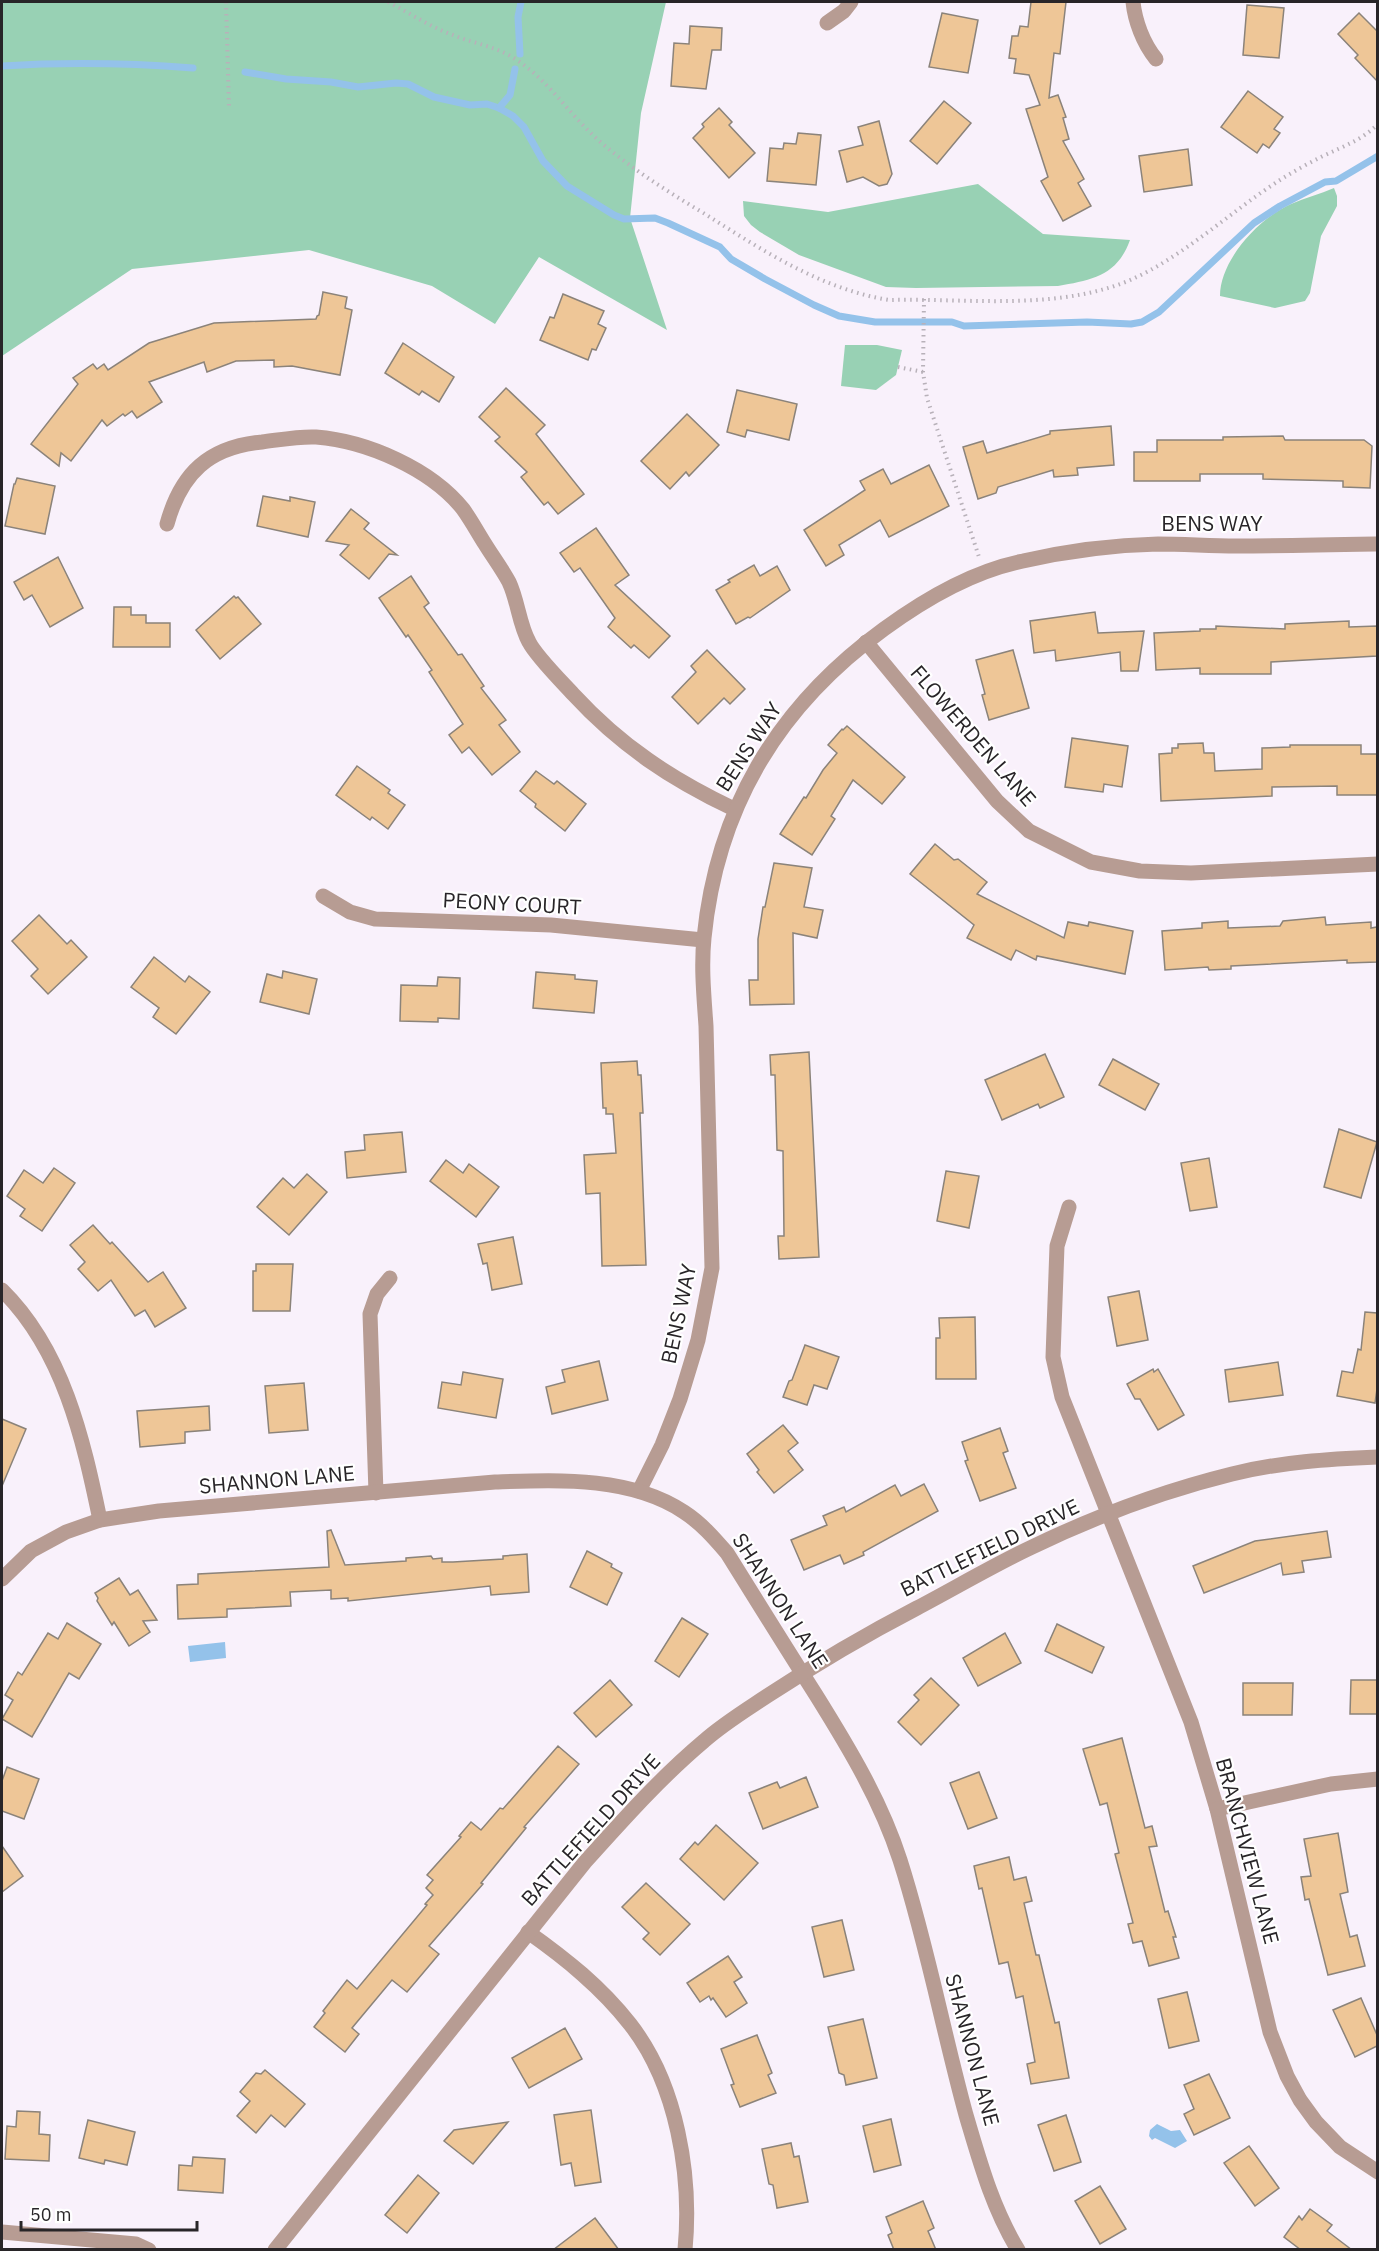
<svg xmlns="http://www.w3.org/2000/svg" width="1379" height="2251" font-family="'IBM Plex Sans',sans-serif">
<rect width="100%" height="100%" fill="#f9f1fb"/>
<g fill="#98d1b4">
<polygon points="2,2 666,2 641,113 630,218 667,330 539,257 495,324 432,286 309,250 132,269 2,356"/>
<path d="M978 184 1043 234 1130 240C1117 276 1092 280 1058 286L916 288 886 287 799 255 760 232 751 225 744 216 743 201 828 212Z"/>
<path d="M1334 188 1337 196V206L1321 236 1310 293 1305 301 1275 308 1220 296C1220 260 1259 218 1291 204 1305 198 1320 194 1334 188Z"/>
<polygon points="845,345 877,345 902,350 896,375 876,390 841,386"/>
</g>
<g fill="#94c2ea">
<polygon points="225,1642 226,1658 190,1662 188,1646"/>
<polygon points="1157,2124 1171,2131 1180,2130 1187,2141 1175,2148 1155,2138 1152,2140 1149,2136 1150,2130"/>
</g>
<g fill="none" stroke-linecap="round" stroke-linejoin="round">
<g stroke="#94c2ea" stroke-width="7">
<polyline points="520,54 518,17 521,2"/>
<path d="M2 66C66 62 129 63 193 68"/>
<polyline points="245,72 286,79 331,82 358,87 396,83 408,84 434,97 470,105 487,104 499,108 513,116 524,127 543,161 567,186 614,215 624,219 655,218 668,223 720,247 731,259 765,279 814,305 839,316 875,322 952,322 964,326 1087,322 1131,324 1142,322 1159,312 1254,223 1280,206 1325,182 1336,181 1378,156"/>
<polyline points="499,108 510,95 515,69"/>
</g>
</g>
<g fill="#eec697" stroke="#8b837a" stroke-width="1.5">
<polygon points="1031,2 1066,2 1060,54 1054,53 1049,98 1058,95 1066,117 1063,118 1069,139 1063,141 1084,179 1078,183 1091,206 1063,221 1041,181 1048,177 1026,109 1040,105 1029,75 1014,73 1016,59 1009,58 1012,36 1018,36 1020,26 1028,27"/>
<polygon points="1247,5 1284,8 1279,58 1243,55"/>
<polygon points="942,13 978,20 968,73 929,67"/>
<polygon points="1359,13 1377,31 1377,81 1355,58 1358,55 1338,34"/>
<polygon points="690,26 722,28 721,50 712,50 706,89 671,86 674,43 689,44"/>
<polygon points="1248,91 1283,117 1274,129 1280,133 1269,148 1263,144 1257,153 1221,127"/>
<polygon points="944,101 971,123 937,164 910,141"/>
<polygon points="719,108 732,122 729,125 755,153 729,178 693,138 704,127 702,124"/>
<polygon points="879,121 892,174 887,184 879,186 863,177 847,182 839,151 863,145 858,127"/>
<polygon points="798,133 821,135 816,185 767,181 770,148 783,149 784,143 796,144"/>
<polygon points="1188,149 1192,185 1144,192 1139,156"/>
<polygon points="323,292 347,297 345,308 352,310 340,375 292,366 274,367 274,360 236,361 207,372 204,362 149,382 162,402 137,418 132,411 125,416 123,414 107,426 102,420 71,461 61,453 59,466 31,444 78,384 73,378 93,364 97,369 104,364 108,370 149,343 214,323 316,319 317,316 319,315"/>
<polygon points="563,294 604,311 598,324 606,328 596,350 592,349 588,360 540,340 550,317 554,318"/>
<polygon points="403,343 454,377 439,402 422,391 419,395 385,373"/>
<polygon points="506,388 545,425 536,434 584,494 558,514 548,502 544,505 521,477 527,472 495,441 500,437 479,417"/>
<polygon points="737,390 797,404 789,440 747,430 745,437 727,432"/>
<polygon points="687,414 719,445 689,476 686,472 670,489 641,461"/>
<polygon points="1111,426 1114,465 1077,468 1078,475 1054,477 1053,470 998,487 996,493 978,499 963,447 983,441 987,453 1050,434 1050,431"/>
<polygon points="1283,436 1285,440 1364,440 1372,446 1370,488 1343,487 1343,481 1263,479 1263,474 1200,474 1200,481 1134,481 1134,452 1157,452 1157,440 1223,440 1223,437"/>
<polygon points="929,465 949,506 889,537 880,520 839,545 844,555 826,566 804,530 865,490 860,481 883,469 891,484"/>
<polygon points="17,478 55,486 45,534 5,526 14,484 15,484"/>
<polygon points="263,496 290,501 290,497 315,502 308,537 257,526"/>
<polygon points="351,509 369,523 364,529 397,555 389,554 369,579 340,555 349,545 326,541"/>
<polygon points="596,528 629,575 615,585 670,636 649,658 634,645 631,648 608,627 615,618 580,568 574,572 560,553"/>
<polygon points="58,557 83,608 50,627 32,595 24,600 14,582"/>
<polygon points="754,565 760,576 777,566 790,590 750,618 748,617 736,624 716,590 730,582 728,580"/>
<polygon points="411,576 429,603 424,607 458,655 462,654 484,686 481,688 506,720 499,725 520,752 492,775 469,747 462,753 449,735 463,724 429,672 432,670 408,635 406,637 379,598"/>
<polygon points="234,596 236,598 238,597 261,624 220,659 196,630"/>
<polygon points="114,607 131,607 131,615 146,615 146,623 170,623 170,647 113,647"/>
<polygon points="1095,612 1098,633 1144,631 1138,671 1121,671 1120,652 1056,661 1055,650 1034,653 1030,621"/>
<polygon points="1349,621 1349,627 1377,626 1377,656 1271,662 1271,674 1200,674 1200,668 1156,670 1154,633 1200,631 1200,629 1216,629 1216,626 1285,629 1285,624"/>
<polygon points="707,650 745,689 730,704 724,698 698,724 672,697 696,672 691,666"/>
<polygon points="1013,650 1029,708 989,720 982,695 985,694 976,660"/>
<polygon points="847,726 905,777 882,804 853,780 831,816 835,819 812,855 780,834 804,797 806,798 823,770 837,753 828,745 842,729 843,730"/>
<polygon points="1072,738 1128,746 1122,787 1104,784 1103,792 1065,787"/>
<polygon points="1203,743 1204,753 1214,753 1215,771 1262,769 1262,748 1290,747 1290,745 1361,745 1361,754 1377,754 1377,795 1337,795 1337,786 1272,787 1272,796 1161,801 1159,754 1172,753 1172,748 1178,748 1178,744"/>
<polygon points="357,766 390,790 388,793 405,805 388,829 372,817 370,820 336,795"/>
<polygon points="536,771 554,784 557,781 586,804 565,831 535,807 536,804 520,791"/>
<polygon points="935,844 954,860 958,859 987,882 977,894 1064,938 1068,922 1088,926 1089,922 1133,931 1125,974 1037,956 1036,960 1016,950 1011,960 967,938 974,925 910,874"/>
<polygon points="774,863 812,868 804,907 823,910 817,938 793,933 794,1004 750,1005 749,980 758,980 758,939 763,907 765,907"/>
<polygon points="39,915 67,944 71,940 87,957 48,994 31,976 38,969 12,941"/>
<polygon points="1325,917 1326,925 1371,922 1371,928 1377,927 1377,962 1347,963 1347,960 1231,966 1231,969 1209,970 1208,967 1165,970 1162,931 1202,928 1202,923 1228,921 1228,928 1280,926 1283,921"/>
<polygon points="154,957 185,982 189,976 210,992 176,1034 153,1017 159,1008 131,987"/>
<polygon points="283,971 317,979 309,1014 260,1002 267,974 282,978"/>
<polygon points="536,972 575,975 575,979 597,981 594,1013 533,1008"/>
<polygon points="438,977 460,978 459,1019 438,1018 438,1022 400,1021 401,985 437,986"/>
<polygon points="809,1052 819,1257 779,1259 778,1236 784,1236 783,1151 777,1150 775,1075 771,1075 770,1055"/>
<polygon points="1045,1054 1064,1097 1040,1108 1038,1104 1002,1120 985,1080"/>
<polygon points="1113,1059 1159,1084 1145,1110 1099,1085"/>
<polygon points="637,1061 638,1075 641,1075 643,1113 640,1113 646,1265 602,1266 600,1193 586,1194 584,1155 616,1153 613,1114 606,1114 606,1108 603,1108 601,1063"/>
<polygon points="1339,1129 1377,1142 1361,1198 1324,1187"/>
<polygon points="402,1132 406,1172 347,1178 345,1152 365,1150 364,1135"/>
<polygon points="1209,1158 1217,1207 1190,1211 1181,1163"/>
<polygon points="446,1160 463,1173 469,1164 499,1187 476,1217 430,1181"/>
<polygon points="54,1168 75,1183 42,1231 20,1216 25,1209 7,1196 24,1170 43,1183"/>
<polygon points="946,1171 979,1176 969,1228 937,1221"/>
<polygon points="307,1174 327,1192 289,1235 257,1207 283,1178 294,1188"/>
<polygon points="93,1225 110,1244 112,1242 148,1282 163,1272 186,1308 155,1327 145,1310 135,1316 111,1280 98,1291 78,1269 85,1262 70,1245"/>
<polygon points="513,1237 522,1284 492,1290 487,1263 483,1264 478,1244"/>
<polygon points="256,1264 293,1264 290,1311 253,1311 253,1271 256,1271"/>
<polygon points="1139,1291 1148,1340 1117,1346 1108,1297"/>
<polygon points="1365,1312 1377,1313 1377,1389 1375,1403 1337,1396 1342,1371 1353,1373 1358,1349 1361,1350"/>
<polygon points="975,1317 976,1379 936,1379 936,1338 940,1338 939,1318"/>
<polygon points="805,1345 839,1357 827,1389 814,1385 807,1405 783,1397 789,1381 792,1380"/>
<polygon points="599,1361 608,1400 552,1414 546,1387 565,1382 562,1370"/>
<polygon points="1278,1362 1283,1395 1229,1402 1225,1370"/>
<polygon points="1153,1369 1154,1372 1158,1369 1184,1415 1158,1430 1140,1399 1135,1399 1127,1384"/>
<polygon points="463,1372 503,1379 496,1418 438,1408 442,1382 461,1385"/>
<polygon points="304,1383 308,1430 269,1433 265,1386"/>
<polygon points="209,1406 210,1430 185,1432 185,1443 140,1447 137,1411"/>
<polygon points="2,1419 26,1429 2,1486"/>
<polygon points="783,1425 798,1443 788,1451 803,1470 774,1493 757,1472 759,1470 747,1454"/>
<polygon points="1000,1428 1008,1451 1003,1453 1016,1488 980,1501 965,1461 968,1460 962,1442"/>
<polygon points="924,1484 938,1511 863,1552 864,1555 844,1564 840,1555 804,1570 791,1540 827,1525 823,1516 844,1507 846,1512 895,1485 901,1496"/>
<polygon points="331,1530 345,1565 406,1561 406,1558 431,1556 433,1559 442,1558 442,1562 453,1562 503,1559 503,1556 527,1554 529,1592 491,1595 490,1586 348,1601 348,1598 331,1599 331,1590 290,1592 291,1606 227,1609 227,1617 178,1619 177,1585 198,1584 198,1574 329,1567 327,1531"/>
<polygon points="1327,1531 1331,1557 1302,1561 1304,1572 1283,1575 1281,1563 1204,1593 1193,1566 1255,1541"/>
<polygon points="587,1551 612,1564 611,1567 622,1573 607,1605 570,1587"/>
<polygon points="119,1578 130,1595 138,1590 157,1620 143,1621 150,1632 129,1646 114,1622 112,1625 97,1601 98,1598 95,1593"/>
<polygon points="682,1618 708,1634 679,1677 655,1661"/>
<polygon points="67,1623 101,1644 79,1679 69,1673 32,1737 2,1719 13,1700 5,1695 18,1672 22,1675 48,1633 58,1639"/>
<polygon points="1057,1624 1104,1647 1092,1673 1045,1651"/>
<polygon points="1005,1633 1021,1663 978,1686 963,1658"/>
<polygon points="931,1678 959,1705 921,1745 898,1722 919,1700 914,1695"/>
<polygon points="610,1680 632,1705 596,1737 574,1713"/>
<polygon points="1351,1680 1377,1680 1377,1714 1350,1714"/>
<polygon points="1243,1683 1293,1683 1292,1715 1243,1715"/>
<polygon points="1122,1738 1145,1828 1152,1826 1157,1846 1149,1847 1165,1912 1168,1911 1176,1937 1173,1937 1179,1958 1149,1966 1142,1941 1133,1943 1128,1924 1133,1923 1115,1854 1119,1853 1107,1803 1100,1805 1083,1749"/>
<polygon points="558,1746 579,1764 524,1827 526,1828 481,1883 483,1884 429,1946 439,1954 407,1992 392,1980 352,2028 359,2034 345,2052 314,2027 325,2013 323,2011 347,1980 357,1989 427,1905 425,1904 433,1895 426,1888 433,1880 427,1875 461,1837 459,1836 471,1822 481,1830 500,1808 503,1809"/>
<polygon points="7,1767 39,1779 24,1819 2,1811 2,1781"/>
<polygon points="979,1772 997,1818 968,1829 950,1783"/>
<polygon points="806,1777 818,1807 763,1829 749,1793 777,1782 780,1788"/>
<polygon points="716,1825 758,1863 724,1900 680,1859 695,1842 698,1845"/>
<polygon points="1338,1833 1348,1892 1340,1894 1350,1937 1357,1935 1365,1966 1328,1975 1309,1899 1305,1900 1301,1877 1311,1876 1304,1839"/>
<polygon points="2,1846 23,1876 2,1892"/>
<polygon points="1009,1857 1014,1880 1026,1877 1032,1901 1024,1903 1036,1955 1039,1955 1055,2023 1059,2022 1069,2078 1031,2084 1027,2064 1035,2062 1023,1996 1016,1998 1008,1962 999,1964 982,1888 979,1889 974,1866"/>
<polygon points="646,1883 690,1924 660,1955 643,1939 649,1933 622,1907"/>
<polygon points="842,1920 854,1970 824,1977 812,1927"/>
<polygon points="728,1956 742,1977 734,1982 747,2003 726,2017 713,1998 711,2000 709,1996 700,2002 687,1983"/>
<polygon points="1187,1992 1199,2041 1169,2048 1158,1999"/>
<polygon points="1361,1998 1377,2035 1377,2046 1355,2057 1333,2010"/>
<polygon points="863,2019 877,2078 846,2085 844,2075 839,2073 828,2027"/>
<polygon points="565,2028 582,2059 529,2088 512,2058"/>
<polygon points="757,2035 772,2073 768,2075 776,2093 740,2107 731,2085 734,2084 721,2049"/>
<polygon points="265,2070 305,2104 285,2127 271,2115 256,2133 237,2116 250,2101 240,2092 256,2073 261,2074"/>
<polygon points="1209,2074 1230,2118 1194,2135 1184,2114 1194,2109 1184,2085"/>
<polygon points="591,2110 601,2182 575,2186 571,2163 561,2165 554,2115"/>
<polygon points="17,2111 40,2112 39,2134 50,2135 49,2161 5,2159 7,2126 16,2127"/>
<polygon points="1066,2115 1081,2162 1054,2171 1038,2125"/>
<polygon points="891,2119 901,2165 874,2172 863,2126"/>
<polygon points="88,2120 135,2132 127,2165 105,2160 104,2164 79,2158"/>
<polygon points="508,2122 473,2164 444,2141 454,2130"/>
<polygon points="791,2143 794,2157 799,2156 808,2202 777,2208 773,2185 769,2184 762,2149"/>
<polygon points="1249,2146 1279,2188 1255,2206 1224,2163"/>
<polygon points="193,2157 225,2159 223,2193 178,2190 179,2165 192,2166"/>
<polygon points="418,2175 439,2193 407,2233 385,2215"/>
<polygon points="1100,2186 1126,2229 1100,2244 1075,2201"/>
<polygon points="923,2201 934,2228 928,2231 936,2250 894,2250 888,2235 892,2233 886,2217"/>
<polygon points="1310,2209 1332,2225 1327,2231 1352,2250 1301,2250 1284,2237 1299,2216 1302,2220"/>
<polygon points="595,2218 619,2250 553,2250"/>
</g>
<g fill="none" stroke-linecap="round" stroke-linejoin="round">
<g stroke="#b8b1b9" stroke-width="4" stroke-dasharray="1.5 4.5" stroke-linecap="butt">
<polyline points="226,2 229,107"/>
<path d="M388 2C410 13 430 27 453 35 472 43 494 46 512 57 549 79 571 118 604 145 635 171 670 193 705 214 762 250 821 289 889 300 967 298 1054 311 1128 281 1182 258 1230 212 1280 180 1294 171 1309 163 1323 156 1344 146 1362 140 1378 124"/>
<polyline points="924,299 923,372 927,398 979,557"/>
<polyline points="898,367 923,372"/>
</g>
<g stroke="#b79c93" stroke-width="15">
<path d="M1133 2C1135 21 1143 43 1156 59"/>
<polyline points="827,23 844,11 851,2"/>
<path d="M167 524C181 473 209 447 262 442 279 440 299 436 316 437 367 441 431 469 463 509 471 520 478 533 485 544 493 557 502 569 509 582 518 601 519 624 529 642 536 656 562 682 573 694 621 746 671 779 734 809"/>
<polyline points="866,642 997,801 1029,831 1091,862 1140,871 1191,873 1378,864"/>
<polyline points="323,896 350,912 375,919 551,925 703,940"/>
<polyline points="1069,1207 1057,1246 1053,1357 1062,1397 1191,1722 1217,1809 1270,2032 1287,2076 1300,2100 1316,2122 1340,2147 1378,2172"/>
<path d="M2 1290C63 1350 83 1438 100 1520"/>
<path d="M639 1491 662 1445 680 1399 698 1340 712 1268 706 1026C704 997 701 967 704 938 717 807 778 706 884 629 925 599 973 571 1023 561 1067 551 1114 545 1158 544 1184 544 1210 546 1236 546 1283 546 1330 545 1378 544"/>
<polyline points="376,1493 370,1314 377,1294 390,1278"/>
<path d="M2 1579 31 1551 66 1532 100 1520 159 1511 495 1482C557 1480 630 1476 684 1512 701 1523 714 1538 727 1553 757 1601 786 1648 816 1695 849 1748 881 1801 900 1860 927 1944 943 2031 966 2115 980 2162 992 2207 1018 2250"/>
<polyline points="1217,1809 1331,1784 1378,1779"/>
<path d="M528 1932C566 1959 601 1987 630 2024 677 2084 692 2175 685 2250"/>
<polyline points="2,2232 136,2244 149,2250"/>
<path d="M275 2250 585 1862C623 1820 660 1778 704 1741 723 1724 746 1710 767 1696 816 1664 865 1635 917 1608 955 1588 992 1566 1030 1548 1094 1517 1163 1491 1232 1474 1280 1462 1329 1459 1378 1457"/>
</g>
</g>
<g text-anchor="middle" stroke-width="4.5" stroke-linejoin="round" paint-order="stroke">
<g font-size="21" fill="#282528" stroke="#fff">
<text x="1212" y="531">BENS WAY</text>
<text transform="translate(973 736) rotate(49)" y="7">FLOWERDEN LANE</text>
<text transform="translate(749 747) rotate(-57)" y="7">BENS WAY</text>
<text transform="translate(512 904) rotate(3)" y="7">PEONY COURT</text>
<text transform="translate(679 1314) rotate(-78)" y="7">BENS WAY</text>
<text transform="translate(277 1480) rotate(-5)" y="7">SHANNON LANE</text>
<text transform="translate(990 1548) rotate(-26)" y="7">BATTLEFIELD DRIVE</text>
<text transform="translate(780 1601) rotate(57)" y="7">SHANNON LANE</text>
<text transform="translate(591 1830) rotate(-48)" y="7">BATTLEFIELD DRIVE</text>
<text transform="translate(1247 1851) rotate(75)" y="7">BRANCHVIEW LANE</text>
<text transform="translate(972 2050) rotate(75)" y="7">SHANNON LANE</text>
</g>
</g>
<rect width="1379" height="2251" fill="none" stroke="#282528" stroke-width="6"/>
<path d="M21 2221v9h176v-9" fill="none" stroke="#282528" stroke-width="3"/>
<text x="30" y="2221" font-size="18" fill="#282528" stroke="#ffffff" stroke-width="4.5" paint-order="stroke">50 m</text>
</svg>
